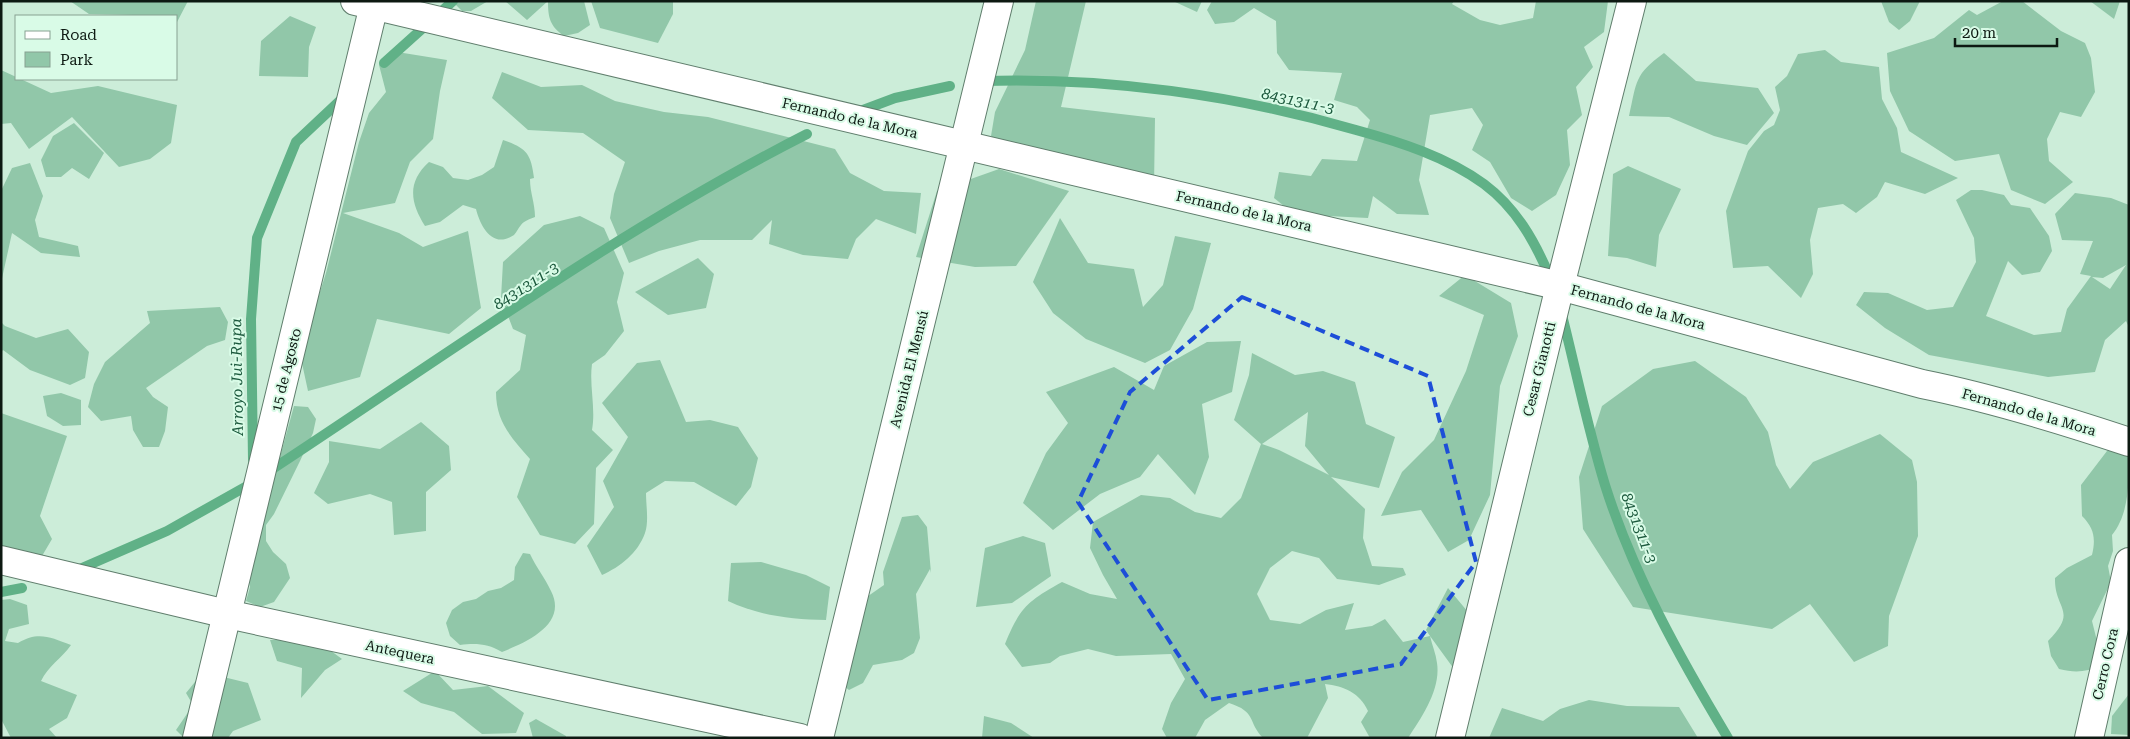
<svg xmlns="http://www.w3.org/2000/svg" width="2130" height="739" font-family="'Roboto Serif',serif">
<rect width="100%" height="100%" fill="#ccedd9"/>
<g fill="#91c7a9" fill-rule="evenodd">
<polygon points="70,1 188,1 176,24 176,16 89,14"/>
<polygon points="452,1 488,1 471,11 462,11"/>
<path d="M505 1H584L590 25 578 33 564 36C550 26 548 18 548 1L527 20Z"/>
<polygon points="591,1 673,1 673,14 658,43 600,28"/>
<polygon points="1036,1 1086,1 1061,107 1155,118 1154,187 1009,152 991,136 995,112 1025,50"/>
<polygon points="1173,1 1202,1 1197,12"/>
<polygon points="1212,1 1454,1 1452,4 1480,20 1500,25 1533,18 1536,1 1608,1 1604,32 1584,47 1593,67 1576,87 1582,115 1567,130 1570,165 1556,195 1532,211 1511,198 1490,162 1472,150 1483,125 1472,108 1430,115 1419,180 1429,215 1397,214 1373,196 1368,218 1328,216 1299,218 1274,198 1279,172 1311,176 1322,159 1357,161 1370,120 1357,107 1334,100 1342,73 1289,70 1277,53 1276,21 1254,8 1234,22 1215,24 1207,10"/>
<polygon points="1881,1 1920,1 1910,21 1899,30 1889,22"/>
<polygon points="2003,1 2022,1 2061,31 2085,43 2091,58 2095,92 2081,117 2060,112 2047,139 2049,161 2073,182 2045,204 2011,190 1999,154 1955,161 1909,131 1890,91 1887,53 1934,38 1969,10 1977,15"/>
<polygon points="2090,1 2120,1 2114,19"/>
<polygon points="290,16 316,27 309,47 308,77 259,76 261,41"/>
<polygon points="1825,50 1841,62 1879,67 1882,99 1897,128 1901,152 1958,178 1925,194 1885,182 1877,197 1856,213 1843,204 1818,208 1810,240 1813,274 1801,298 1768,266 1733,268 1726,211 1748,151 1764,131 1774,125 1780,110 1775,87 1787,76 1798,54"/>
<polygon points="391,51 447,60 440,91 433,139 410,162 395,203 343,213 399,233 423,247 468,231 481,308 449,334 377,319 360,377 308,391 300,354 326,273 359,142 369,113 386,92 379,65"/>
<path d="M1664 53 1696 81 1758 88 1774 113 1747 145 1714 136 1669 117 1629 116C1637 81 1634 75 1664 53Z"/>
<polygon points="1,70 51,93 98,86 177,105 171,143 150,159 119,167 72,117 29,149 11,123 1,124"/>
<polygon points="502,72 541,87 582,85 615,101 664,112 708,117 835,149 850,173 884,191 921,193 916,234 876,219 856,239 848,259 803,255 769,244 772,220 752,240 700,240 659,251 629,263 610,218 614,194 625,162 583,133 528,130 492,98"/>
<polygon points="74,123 104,153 89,179 72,168 61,177 46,177 41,160 53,136"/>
<path d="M503 140C526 148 531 153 534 178L530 179C530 193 535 203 535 217 530 219 524 221 521 225 518 228 517 232 514 235 492 250 480 225 476 209L463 205 440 222 425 226C410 202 407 182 429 162L443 167 453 178 468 180 482 175 494 167Z"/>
<polygon points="30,163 43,196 35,220 39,237 78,246 80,257 41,253 12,233 1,283 1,191 12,168"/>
<polygon points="1628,166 1681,189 1659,235 1656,267 1627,258 1608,256 1613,174"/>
<polygon points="999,169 1069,191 1016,266 975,267 916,257 937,191"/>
<path d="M1971 190H1982L2004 195 2011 205 2030 208 2049 236 2052 251 2040 272 2022 275 2008 261 1986 316 2034 335 2061 332 2067 309 2091 276 2080 274 2093 241 2062 240 2055 214 2075 193 2111 198 2129 205V327L2126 321 2105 340 2095 372 2048 377 1929 355 1885 328 1856 305 1864 292 1888 293 1927 310 1953 307 1976 262 1974 238 1956 200ZM2126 265 2110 289 2092 277 2103 278Z"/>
<path d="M580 216 604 228 624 273 617 302 624 331 605 355 592 364C589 386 596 408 592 430L613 450 596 468 594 524 575 544 540 535 517 497 530 459C511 437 496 422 496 392L520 370 526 335 513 329 501 298 503 262 544 225Z"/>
<polygon points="1060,218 1088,263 1134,269 1143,307 1163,285 1175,236 1211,243 1193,309 1170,350 1145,363 1086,339 1053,313 1033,282"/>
<polygon points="698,258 714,274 706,308 668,315 635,292"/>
<polygon points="1465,275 1511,303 1518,336 1500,386 1490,495 1469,540 1448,552 1421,510 1381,516 1402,472 1434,440 1466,371 1484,315 1439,296"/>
<polygon points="220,307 228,322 225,340 207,346 146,388 153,397 168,407 165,431 159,447 143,447 133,430 131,416 101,421 88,407 94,384 105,362 150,323 147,311"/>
<polygon points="1,322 5,326 36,338 68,329 89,352 85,378 70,385 30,370 3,350 1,352"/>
<polygon points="1241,341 1232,392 1202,404 1209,457 1195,495 1158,454 1140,477 1100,494 1053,530 1023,503 1046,453 1068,423 1046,392 1114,367 1154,390 1164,366 1207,342"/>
<path d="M1252 353 1295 375 1323 371 1355 382 1366 424 1395 437 1379 488 1331 477 1365 509 1363 538 1372 566 1403 568 1406 575 1379 585 1337 579 1319 558 1292 551 1270 568 1257 594 1270 620 1300 624 1326 610 1354 603 1345 630 1372 626 1385 619 1403 642 1430 636 1426 630 1448 588 1478 624 1454 669 1430 636C1432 645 1436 654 1437 663 1441 689 1422 717 1408 738H1370L1361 722 1368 711C1360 693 1344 686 1325 684L1328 698 1307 738H1263C1247 721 1257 712 1229 703L1205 720 1195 738H1167L1162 729 1171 703 1185 679 1171 654 1116 656 1088 649 1060 656 1050 663 1022 667 1005 644C1020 607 1028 601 1062 582L1090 594 1117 599 1103 575 1090 548 1093 522 1141 495 1170 498 1195 512 1221 518 1241 498 1261 444 1234 420 1249 375ZM1308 412 1305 446 1329 475 1279 450 1262 444Z"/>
<path d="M660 360 686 422 710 420 738 427 758 458 751 487 736 506 694 482 665 481 646 493C646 505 649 522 645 533 638 553 620 567 602 575L587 546 614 507 603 481 628 437 602 403 637 363Z"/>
<polygon points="1695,361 1746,397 1768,432 1776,465 1790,489 1813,462 1880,434 1912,460 1917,482 1918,536 1889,616 1888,646 1854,662 1810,604 1772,629 1633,607 1583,529 1579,477 1602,406 1653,369"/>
<polygon points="61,393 81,400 81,425 63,426 47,416 43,396"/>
<polygon points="294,406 308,407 316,419 313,433 300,461 274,514 266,525 266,541 273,552 286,564 290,578 274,602 260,607 246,601 250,587 248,573"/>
<polygon points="1,413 67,436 40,516 52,539 42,556 1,552"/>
<polygon points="421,422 449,446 451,470 426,492 426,531 394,535 392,502 370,494 328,504 314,493 329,462 329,441 380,449"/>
<path d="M2120 444 2129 450C2129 479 2130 513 2112 535L2113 551 2108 566 2111 582 2092 621 2096 637 2104 650 2101 666C2086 672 2075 673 2059 669L2051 656 2048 641C2079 610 2054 610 2055 578L2067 568 2092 555C2096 538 2094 528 2082 516L2081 485 2107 451Z"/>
<polygon points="918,515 927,527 931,573 930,569 916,594 920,638 914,653 902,660 873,665 863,683 849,690 838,681 861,601 884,585 883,572 902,517"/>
<polygon points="1023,536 1045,543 1051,576 1012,603 976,607 985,548"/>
<path d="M523 553 530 554C536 567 545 578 551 591 568 624 527 642 502 652 488 644 477 643 460 645L450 636 446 623 452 610 463 602 476 599 488 591 501 588 514 580 515 567Z"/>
<path d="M761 562 806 575 830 587 826 620C791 619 760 616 728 601L731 563Z"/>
<path d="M10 599 27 605 29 624 9 629 5 641 18 643C38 631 50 637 71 645 62 658 48 666 41 681L77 695 67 718 49 729 57 738H11L1 719V600Z"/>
<polygon points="270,640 316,640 342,659 325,670 301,698 302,668 277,661"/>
<polygon points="435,671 453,690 488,686 524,713 516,733 482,734 454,712 421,703 403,691"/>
<polygon points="203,672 248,683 261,720 233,731 228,738 184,738 176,730 193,705 186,693"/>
<polygon points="2129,694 2129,735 2111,734 2112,716"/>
<polygon points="1589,700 1627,706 1679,707 1698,738 1489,738 1502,708 1543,721 1560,709"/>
<polygon points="984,716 1011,723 1034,738 982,738"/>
<polygon points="536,719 566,736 566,738 533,738 529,723"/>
</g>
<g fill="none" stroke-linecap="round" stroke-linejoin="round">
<g stroke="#60b187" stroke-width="10">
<polyline points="384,63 453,1"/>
<path d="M982 81C1107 77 1236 95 1356 130 1400 142 1447 157 1484 184 1516 208 1534 240 1549 275"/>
<polyline points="855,113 895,98 950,86"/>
<path d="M1562 315C1576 371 1588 429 1605 485 1633 574 1680 658 1728 738"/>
<polyline points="253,460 251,319 257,238 296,142 346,95"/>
<path d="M268 472C445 356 618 230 807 134"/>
<polyline points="75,571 167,531 254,482"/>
<polyline points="1,592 22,588"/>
</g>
<g stroke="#607e6d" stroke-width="30">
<g id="street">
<path d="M355 1 1560 286 1922 384C1992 398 2060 419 2129 442"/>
<polyline points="1,560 227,614 800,738"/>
<polyline points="197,738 375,1"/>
<polyline points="819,738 999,1"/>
<polyline points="1450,738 1560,286 1632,1"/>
<polyline points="2089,738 2129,562"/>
</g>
</g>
<use href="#street" stroke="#fff" stroke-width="28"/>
</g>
<path fill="none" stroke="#1d4ed8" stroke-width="4" stroke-dasharray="10 6" stroke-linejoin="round" d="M1242 297 1428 376 1476 562 1401 664 1208 700 1078 502 1130 392Z"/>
<g text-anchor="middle" stroke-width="4" stroke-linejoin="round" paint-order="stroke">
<g font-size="14" fill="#0d1912" stroke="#d9fbe7">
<text transform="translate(850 118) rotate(13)" y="5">Fernando de la Mora</text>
<text transform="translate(1244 211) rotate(13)" y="5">Fernando de la Mora</text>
<text transform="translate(1638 307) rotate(15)" y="5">Fernando de la Mora</text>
<text transform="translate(909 369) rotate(-76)" y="5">Avenida El Mensú</text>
<text transform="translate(1539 369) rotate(-76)" y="5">Cesar Gianotti</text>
<text transform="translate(286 370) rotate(-76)" y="5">15 de Agosto</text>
<text transform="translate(2029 412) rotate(16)" y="5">Fernando de la Mora</text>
<text transform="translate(400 652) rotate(12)" y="5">Antequera</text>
<text transform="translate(2105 664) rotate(-77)" y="5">Cerro Cora</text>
</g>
<g font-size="15" font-style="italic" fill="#1c593d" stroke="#d9fbe7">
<text transform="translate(1298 101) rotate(12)" y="5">8431311-3</text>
<text transform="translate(526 286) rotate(-33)" y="5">8431311-3</text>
<text transform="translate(237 377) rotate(-91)" y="5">Arroyo Jui-Rupa</text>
<text transform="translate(1639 528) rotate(69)" y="5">8431311-3</text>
</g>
</g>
<rect width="2130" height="739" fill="none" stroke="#0d1912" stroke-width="5"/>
<rect x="15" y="15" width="162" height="65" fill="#d9fbe7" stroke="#87a192"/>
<rect x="25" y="31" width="25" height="8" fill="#ffffff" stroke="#87a192"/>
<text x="60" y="40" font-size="15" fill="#0d1912">Road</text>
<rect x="25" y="52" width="25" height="15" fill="#91c7a9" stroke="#87a192"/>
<text x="60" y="65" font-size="15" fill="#0d1912">Park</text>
<path d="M1955 38v8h102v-8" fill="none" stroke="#0d1912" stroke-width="2.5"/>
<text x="1962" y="38" font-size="15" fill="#0d1912" stroke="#d9fbe7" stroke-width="4" paint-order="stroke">20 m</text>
</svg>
